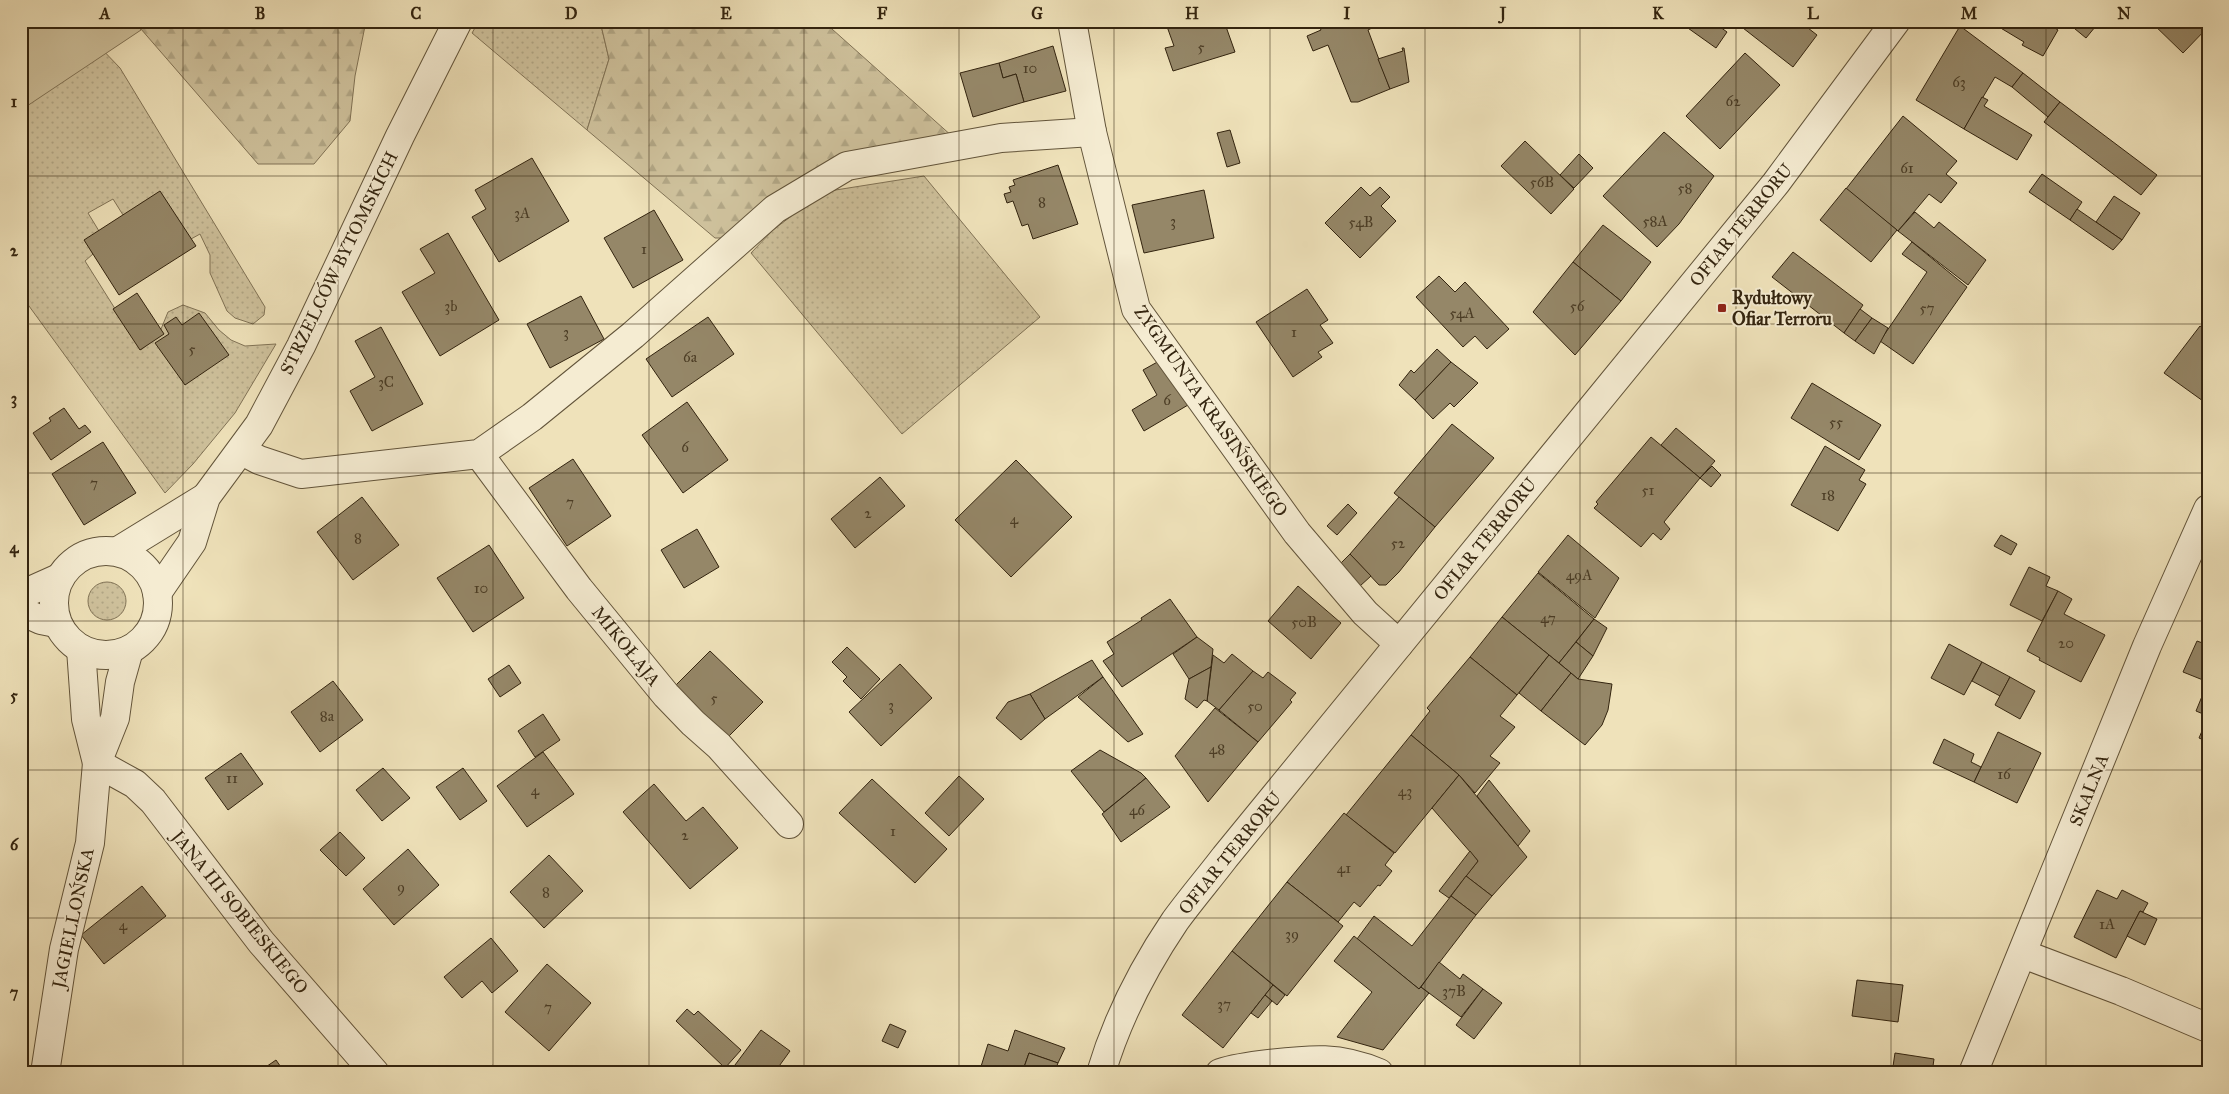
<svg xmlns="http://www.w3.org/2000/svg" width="2229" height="1094" font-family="'IM FELL Great Primer',serif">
<defs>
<pattern id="grass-dots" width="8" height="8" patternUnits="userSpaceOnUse" patternTransform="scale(1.25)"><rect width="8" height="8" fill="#cfc29d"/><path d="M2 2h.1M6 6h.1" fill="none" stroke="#b2a786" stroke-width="1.8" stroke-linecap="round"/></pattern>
<pattern id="forest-firs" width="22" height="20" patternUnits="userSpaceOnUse" patternTransform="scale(1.25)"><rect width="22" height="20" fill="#cfc29d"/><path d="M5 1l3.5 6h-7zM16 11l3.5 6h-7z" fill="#b2a786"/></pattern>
</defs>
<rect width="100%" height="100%" fill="#efe2ba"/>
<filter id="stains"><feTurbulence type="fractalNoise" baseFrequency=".004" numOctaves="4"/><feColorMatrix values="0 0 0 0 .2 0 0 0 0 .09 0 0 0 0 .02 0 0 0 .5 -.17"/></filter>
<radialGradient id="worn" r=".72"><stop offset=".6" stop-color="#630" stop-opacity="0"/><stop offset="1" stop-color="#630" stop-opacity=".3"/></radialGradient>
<g fill="url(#grass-dots)" stroke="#817356">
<polygon points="75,21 120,68 265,307 264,315 253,324 235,318 227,311 210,273 210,255 200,234 191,239 123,215 113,199 88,213 99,231 93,254 85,261 141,350 159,334 168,312 183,305 205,313 219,330 231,340 245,346 276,344 235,413 193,464 165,493 21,295 21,44"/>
<polygon points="479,21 600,21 609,59 587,130 472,33"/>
<polygon points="924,176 1040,317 902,434 751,253 773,230 823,192"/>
<circle cx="107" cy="601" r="19"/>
</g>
<g fill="url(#forest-firs)" stroke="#817356">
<polygon points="134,21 366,21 355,76 350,121 314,164 258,164"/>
<polygon points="600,21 823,21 953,137 854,154 730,238 715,238 587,130 609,59"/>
</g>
<polygon fill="#cfc29d" stroke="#817356" points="21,21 134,21 141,30 21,110"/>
<g fill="#958768" stroke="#33240f">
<polygon points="1165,21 1224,21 1235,52 1173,71 1165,48 1174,46"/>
<polygon points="1317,21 1372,21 1374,27 1368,30 1390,89 1358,102 1351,102 1328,45 1313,51 1307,36 1321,30"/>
<polygon points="1678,21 1712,21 1727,32 1716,48"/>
<polygon points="1734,21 1799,21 1817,35 1793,67"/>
<polygon points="1989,21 2044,21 2058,30 2043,56 2022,45 2024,42"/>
<polygon points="2071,21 2100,21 2086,38 2069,24"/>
<polygon points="2150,21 2208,21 2208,27 2183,53"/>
<polygon points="1960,26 2023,73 2012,87 1995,77 1964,129 1916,100"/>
<polygon points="1053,46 1066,91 1024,102 1016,74 1003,78 999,63"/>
<polygon points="1402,48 1404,48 1409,82 1390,89 1378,59 1403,51"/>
<polygon points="1745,53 1780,85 1720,149 1686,116"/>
<polygon points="999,63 1003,78 1016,74 1024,102 973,117 960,73"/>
<polygon points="2023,73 2060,102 2048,117 2012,87"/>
<polygon points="2208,80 2208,91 2202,85"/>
<polygon points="1982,97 1988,100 1984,106 2032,135 2017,160 1964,129"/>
<polygon points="2060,102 2157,175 2141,195 2044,122"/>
<polygon points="1903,116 1957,161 1946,174 1957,183 1941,203 1929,194 1898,231 1846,189"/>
<polygon points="1230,130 1240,163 1227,167 1217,133"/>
<polygon points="1664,132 1714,176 1679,224 1657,247 1603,196"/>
<polygon points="1525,141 1574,189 1551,214 1501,166"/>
<polygon points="1579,154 1593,168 1574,188 1560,175"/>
<polygon points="532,158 569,221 499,262 472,217 486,209 475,190"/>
<polygon points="1058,165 1078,224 1033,239 1028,224 1022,226 1013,201 1007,203 1004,194 1011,192 1009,187 1015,185 1013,180"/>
<polygon points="2042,174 2082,202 2070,220 2029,192"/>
<polygon points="1361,187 1370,196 1380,187 1390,197 1381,206 1396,221 1360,258 1325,223"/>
<polygon points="1846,188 1897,230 1871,262 1820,220"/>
<polygon points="1204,190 1214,238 1144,253 1132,205"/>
<polygon points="160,191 196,246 119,295 84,240"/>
<polygon points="2114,196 2140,213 2122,240 2096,222"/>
<polygon points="2077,209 2122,240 2113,250 2070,220"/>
<polygon points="654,210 683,260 633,288 604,238"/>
<polygon points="1915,212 1934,228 1939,222 1986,260 1968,285 1898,231"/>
<polygon points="1603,225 1651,262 1621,301 1573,262"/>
<polygon points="448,233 499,320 440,356 402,292 435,273 420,249"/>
<polygon points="1912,242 1967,287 1913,364 1880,341 1927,272 1902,254"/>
<polygon points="1793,252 1863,305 1844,333 1772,277"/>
<polygon points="1573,262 1621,301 1575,355 1533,312"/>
<polygon points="1439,276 1455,292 1465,282 1509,329 1487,349 1475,336 1463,347 1416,297"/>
<polygon points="1307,289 1328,320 1320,325 1333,343 1318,352 1322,357 1293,377 1256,322"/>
<polygon points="137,293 164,334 140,350 113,309"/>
<polygon points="581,296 604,339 550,368 527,324"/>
<polygon points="1860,309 1872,318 1855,341 1844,333"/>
<polygon points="199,313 229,355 185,385 155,343 169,334 164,325 176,317 182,325"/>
<polygon points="708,317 734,354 672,397 646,359"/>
<polygon points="1872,318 1888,328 1874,354 1855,341"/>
<polygon points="2200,326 2208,331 2208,395 2203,401 2164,373"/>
<polygon points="381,327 423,404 372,431 350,391 375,377 355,341"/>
<polygon points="1437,349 1451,362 1415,400 1399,385 1411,370 1414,373"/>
<polygon points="1161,360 1188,405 1144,431 1132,410 1157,395 1143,370"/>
<polygon points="1451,362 1478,383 1454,407 1450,403 1433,419 1415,400"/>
<polygon points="1812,383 1881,425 1859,460 1791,418"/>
<polygon points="687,402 728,460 683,493 642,435"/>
<polygon points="64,408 79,429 85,425 91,432 51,460 33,433 51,421 49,418"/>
<polygon points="1452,424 1494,458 1435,527 1394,493"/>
<polygon points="1676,428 1715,461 1700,478 1661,445"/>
<polygon points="1651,437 1700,478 1664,522 1670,529 1661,540 1653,533 1641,547 1594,508 1598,504 1596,502"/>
<polygon points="103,442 136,493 84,525 52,474"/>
<polygon points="1825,446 1865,470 1859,480 1866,484 1838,531 1791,505"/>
<polygon points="573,459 611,516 567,546 529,488"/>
<polygon points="1016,460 1072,517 1011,577 955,520"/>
<polygon points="1712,466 1721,475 1711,487 1700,478"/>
<polygon points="880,477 905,506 855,548 831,519"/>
<polygon points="362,497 399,545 353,580 317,532"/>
<polygon points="1399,497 1435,527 1399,572 1386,585 1379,585 1350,554"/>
<polygon points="1348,504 1357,513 1337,535 1327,526"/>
<polygon points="697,529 719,567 684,588 661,550"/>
<polygon points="1568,535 1619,578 1595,618 1538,572"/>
<polygon points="2001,535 2017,544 2011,555 1994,546"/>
<polygon points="489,545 524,598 473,632 437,578"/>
<polygon points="1350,554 1371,576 1360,586 1340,564"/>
<polygon points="2029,567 2050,577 2046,586 2058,591 2042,621 2010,605"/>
<polygon points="1538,573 1594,619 1559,663 1502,617"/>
<polygon points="1298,586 1341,623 1311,659 1268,621"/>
<polygon points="2058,591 2072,599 2064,614 2105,635 2081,682 2039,660 2040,658 2027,651"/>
<polygon points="1170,599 1197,637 1122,687 1103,661 1114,654 1107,642 1142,620 1141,618"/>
<polygon points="1502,617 1549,655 1517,695 1470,657"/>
<polygon points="1594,619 1607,628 1593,656 1576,642"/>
<polygon points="1197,637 1213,649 1211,667 1189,679 1173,654"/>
<polygon points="2197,641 2208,645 2208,682 2183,672"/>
<polygon points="1576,642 1593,656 1578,679 1559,663"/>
<polygon points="1949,644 1982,662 1964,695 1931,678"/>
<polygon points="847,647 880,679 861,699 843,681 847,677 832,662"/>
<polygon points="710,651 763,702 719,746 666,695"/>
<polygon points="1232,654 1253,671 1219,710 1207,701 1213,655 1224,663"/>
<polygon points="1549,655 1571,673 1541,711 1519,693"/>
<polygon points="1470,657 1517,695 1500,716 1515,727 1490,756 1500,763 1475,793 1459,775 1411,735 1430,711 1427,708"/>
<polygon points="1092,660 1103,677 1045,719 1030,694"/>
<polygon points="1982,662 2010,677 2000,696 1972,681"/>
<polygon points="900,664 932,698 881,746 849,712"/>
<polygon points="509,665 521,683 500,697 488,679"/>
<polygon points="1211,667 1207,701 1204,700 1197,708 1185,699 1189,679"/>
<polygon points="1253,671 1263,678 1268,672 1296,693 1290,700 1292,702 1258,742 1219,710"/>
<polygon points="1571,673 1578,679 1612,684 1608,710 1602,725 1585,745 1541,711"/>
<polygon points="1103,677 1143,734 1128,742 1078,697"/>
<polygon points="2010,677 2035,691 2020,719 1995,705"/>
<polygon points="333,681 363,720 320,752 291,712"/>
<polygon points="2205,689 2208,690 2208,716 2196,711"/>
<polygon points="1030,694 1045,719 1021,740 996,718 1008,702"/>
<polygon points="1215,708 1258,742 1208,802 1175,756"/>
<polygon points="543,714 560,740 535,757 518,731"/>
<polygon points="2208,717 2208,742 2199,738"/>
<polygon points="1998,732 2041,753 2017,803 1974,782"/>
<polygon points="1411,735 1459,775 1395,853 1346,815"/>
<polygon points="1944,739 1974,754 1971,762 1981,767 1974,782 1933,763"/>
<polygon points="1100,750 1141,773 1146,778 1104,812 1071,771"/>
<polygon points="543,752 574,794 527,827 497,786"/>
<polygon points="241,753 263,784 228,810 205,778"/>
<polygon points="383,768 410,798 382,821 356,790"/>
<polygon points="463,768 487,801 460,820 436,787"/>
<polygon points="1459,775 1527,857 1492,896 1466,876 1478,861 1432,808"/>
<polygon points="959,776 984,799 949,836 925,813"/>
<polygon points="1146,778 1170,807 1121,842 1102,814"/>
<polygon points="872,779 947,849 915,883 839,813"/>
<polygon points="1489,780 1530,831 1518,846 1477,796"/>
<polygon points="654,784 686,821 703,807 738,848 690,889 623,812"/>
<polygon points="1344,813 1394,853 1385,865 1392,871 1380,886 1378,885 1360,907 1354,902 1338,922 1287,882"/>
<polygon points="340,832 365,858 346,876 320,850"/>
<polygon points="408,849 439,885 394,925 363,889"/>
<polygon points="1470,851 1478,861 1449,898 1439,891"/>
<polygon points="549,855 583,891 544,928 510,892"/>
<polygon points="1466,876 1492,896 1476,915 1451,896"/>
<polygon points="1287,882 1343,926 1287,996 1232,951"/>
<polygon points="142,886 166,916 104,964 81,935"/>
<polygon points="2097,890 2117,899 2122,890 2148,903 2143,912 2140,911 2116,958 2074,937"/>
<polygon points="1451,896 1476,915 1419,989 1357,939 1374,916 1412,946"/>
<polygon points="2140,911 2157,919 2145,945 2127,936"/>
<polygon points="1354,936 1419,989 1421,987 1429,993 1383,1050 1337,1037 1372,992 1334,961"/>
<polygon points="491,938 518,971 492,993 482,981 462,998 444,977"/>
<polygon points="1232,951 1273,985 1223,1048 1182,1015"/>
<polygon points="1439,962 1460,979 1463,974 1483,989 1461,1017 1421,987"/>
<polygon points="547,964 591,1003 549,1051 505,1012"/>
<polygon points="1857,980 1903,985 1898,1022 1852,1016"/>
<polygon points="1273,985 1285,995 1277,1005 1265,995"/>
<polygon points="1483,989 1502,1003 1474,1039 1456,1025"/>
<polygon points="1265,995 1272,1001 1258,1018 1251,1013"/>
<polygon points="687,1009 694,1015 698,1011 741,1050 725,1068 676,1021"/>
<polygon points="890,1024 906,1031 898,1048 882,1041"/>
<polygon points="761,1030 790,1051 777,1069 782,1073 729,1073"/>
<polygon points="1015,1030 1065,1048 1058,1063 1029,1053 1022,1073 1010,1070 1009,1073 979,1073 988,1044 1008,1051"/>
<polygon points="1029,1053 1058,1063 1054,1073 1022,1073"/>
<polygon points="1895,1053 1934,1059 1932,1073 1892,1073"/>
<polygon points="276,1060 285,1073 257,1073"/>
<polygon points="492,1065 503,1073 487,1073"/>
</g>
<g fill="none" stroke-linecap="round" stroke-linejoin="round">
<g stroke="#62543a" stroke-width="30">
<g id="minor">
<polyline points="1072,21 1092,132 1136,309 1297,533 1365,613 1399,644"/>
<polyline points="242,451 259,460 301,474 479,454 532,417 633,335 775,209 847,166 1001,138 1092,132"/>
<polyline points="479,454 579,589 666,695 693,723 719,746 789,824"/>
<circle cx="106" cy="603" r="52"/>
<polyline points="118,551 206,497"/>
<polyline points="157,593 192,542 206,497 259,425 301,346 400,136 458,21"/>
<polyline points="21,595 59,578"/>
<polyline points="21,611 41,620 56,623"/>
<polyline points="81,649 86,719 97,763"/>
<polyline points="97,763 135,784 153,801 261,942 375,1073"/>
<polyline points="2023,954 2121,991 2208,1028"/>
<polyline points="45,1073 64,949 90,843 97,763 115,718 120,682 129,650"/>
<path d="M1101 1073C1117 1019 1144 967 1175 921 1191 899 1209 878 1225 857L1776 183 1896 21"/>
<path d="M1220 1073C1236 1068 1252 1066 1269 1064 1311 1059 1339 1056 1379 1073"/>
<polyline points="1973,1073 2147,646 2208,509"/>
</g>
</g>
<use href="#minor" stroke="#f5ecd2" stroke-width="28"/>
</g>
<path fill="none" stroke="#33240f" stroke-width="1" stroke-opacity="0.55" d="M183 21V1073M338 21V1073M493 21V1073M649 21V1073M804 21V1073M959 21V1073M1114 21V1073M1270 21V1073M1425 21V1073M1580 21V1073M1736 21V1073M1891 21V1073M2046 21V1073M21 176H2208M21 324H2208M21 473H2208M21 621H2208M21 770H2208M21 918H2208"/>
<rect fill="#8f2418" stroke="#f5ecd2" stroke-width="2" x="1717" y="303" width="10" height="10" rx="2.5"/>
<g text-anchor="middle" stroke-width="4" stroke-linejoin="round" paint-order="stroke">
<g font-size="15" fill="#4c3d25">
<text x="1201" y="52">5</text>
<text x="1030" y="73">10</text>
<text x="1959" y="87">63</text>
<text x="1733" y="106">62</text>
<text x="1907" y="173">61</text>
<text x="1542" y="187">56B</text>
<text x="1685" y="193">58</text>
<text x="1042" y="207">8</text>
<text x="522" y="218">3A</text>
<text x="1173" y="226">3</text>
<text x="1655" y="226">58A</text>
<text x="1361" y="227">54B</text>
<text x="644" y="254">1</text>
<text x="451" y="311">3b</text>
<text x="1577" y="311">56</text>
<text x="1927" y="313">57</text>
<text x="1462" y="318">54A</text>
<text x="566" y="337">3</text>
<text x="1294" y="337">1</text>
<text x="192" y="354">5</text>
<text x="690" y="362">6a</text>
<text x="386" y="387">3C</text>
<text x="1167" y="405">6</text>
<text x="1836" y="427">55</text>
<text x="685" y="452">6</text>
<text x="94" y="488">7</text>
<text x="1648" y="495">51</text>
<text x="1828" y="500">18</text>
<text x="570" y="507">7</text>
<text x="868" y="518">2</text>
<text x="1014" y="524">4</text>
<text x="358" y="543">8</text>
<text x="1398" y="548">52</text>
<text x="1579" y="580">49A</text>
<text x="481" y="593">10</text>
<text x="1548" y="623">47</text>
<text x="1304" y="627">50B</text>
<text x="2066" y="648">20</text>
<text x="714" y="703">5</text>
<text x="891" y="710">3</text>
<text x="1255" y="711">50</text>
<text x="327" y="721">8a</text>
<text x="1217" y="754">48</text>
<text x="2004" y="779">16</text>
<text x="232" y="783">11</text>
<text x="535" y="795">4</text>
<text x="1405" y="796">43</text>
<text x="1137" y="815">46</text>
<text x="893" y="836">1</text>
<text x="685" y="840">2</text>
<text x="1344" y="873">41</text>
<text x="401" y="892">9</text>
<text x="546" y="897">8</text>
<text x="2107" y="929">1A</text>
<text x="123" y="930">4</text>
<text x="1292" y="939">39</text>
<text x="1454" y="996">37B</text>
<text x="1224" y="1009">37</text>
<text x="548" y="1012">7</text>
</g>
<g font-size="18" fill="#33240f" stroke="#f5ecd2">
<text transform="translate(1741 225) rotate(-51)" y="6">OFIAR TERRORU</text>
<text transform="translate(339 263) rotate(-64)" y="6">STRZELCÓW BYTOMSKICH</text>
<text transform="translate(1211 411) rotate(55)" y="6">ZYGMUNTA KRASIŃSKIEGO</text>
<text transform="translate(1485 539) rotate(-51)" y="6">OFIAR TERRORU</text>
<text transform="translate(626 646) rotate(51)" y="6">MIKOŁAJA</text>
<text transform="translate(2089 790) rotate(-68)" y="6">SKALNA</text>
<text transform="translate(1230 853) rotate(-51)" y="6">OFIAR TERRORU</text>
<text transform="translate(240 912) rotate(51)" y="6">JANA III SOBIESKIEGO</text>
<text transform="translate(73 918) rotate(-78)" y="6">JAGIELLOŃSKA</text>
</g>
<g font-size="18" font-weight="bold" fill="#33240f" stroke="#f5ecd2" text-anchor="start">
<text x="1732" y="304">Rydułtowy<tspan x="1732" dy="21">Ofiar Terroru</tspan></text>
</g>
</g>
<rect width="2229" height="1094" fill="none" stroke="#efe2ba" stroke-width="55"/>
<rect x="28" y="28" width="2174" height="1038" fill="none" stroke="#33240f" stroke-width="2"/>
<g font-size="16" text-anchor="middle" font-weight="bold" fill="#33240f">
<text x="105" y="19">A</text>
<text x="260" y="19">B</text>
<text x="416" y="19">C</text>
<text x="571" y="19">D</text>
<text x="726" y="19">E</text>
<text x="882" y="19">F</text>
<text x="1037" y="19">G</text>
<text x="1192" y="19">H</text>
<text x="1347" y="19">I</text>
<text x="1503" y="19">J</text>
<text x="1658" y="19">K</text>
<text x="1813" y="19">L</text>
<text x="1969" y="19">M</text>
<text x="2124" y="19">N</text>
<text x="14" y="107">1</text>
<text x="14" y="256">2</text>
<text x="14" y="404">3</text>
<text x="14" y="553">4</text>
<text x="14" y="701">5</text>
<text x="14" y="850">6</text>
<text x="14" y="998">7</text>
</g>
<rect width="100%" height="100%" filter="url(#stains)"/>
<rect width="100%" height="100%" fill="url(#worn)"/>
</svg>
